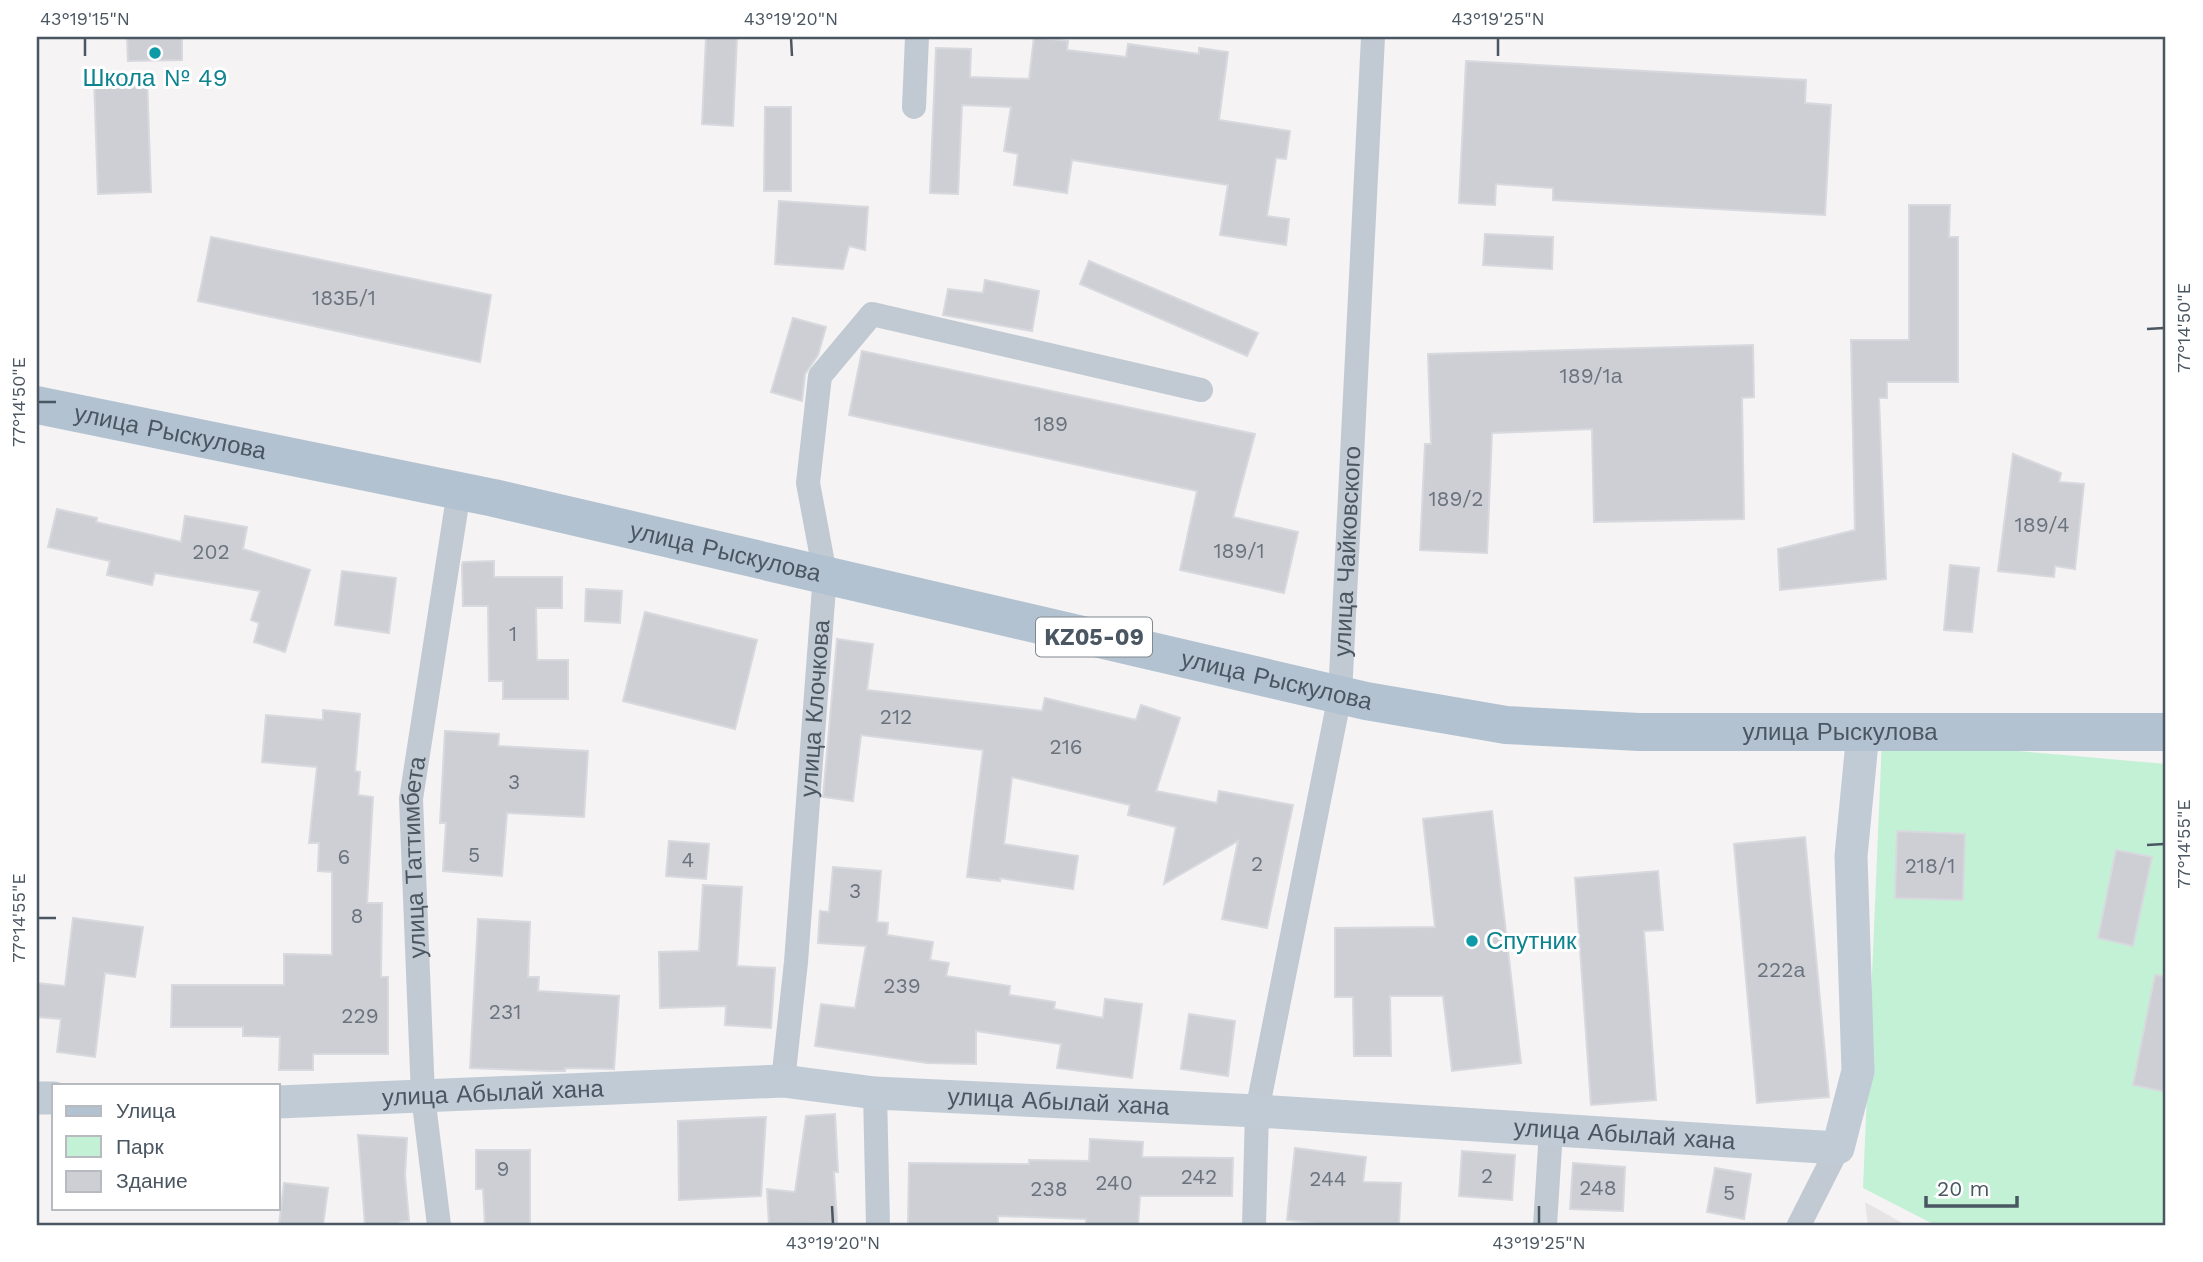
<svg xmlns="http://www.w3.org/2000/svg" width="2203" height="1262" font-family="'Work Sans',sans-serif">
<rect width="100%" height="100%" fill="#f5f3f3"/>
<polygon fill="#e6e4e5" points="1865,1202 1906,1225 1868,1225"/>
<polygon fill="#c3f1d5" points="1882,739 2166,764 2166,1225 1935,1225 1863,1188"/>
<g fill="#cdcfd5" stroke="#d7d9de" stroke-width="2">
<polygon points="127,37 182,37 182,60 128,61"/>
<polygon points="706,37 737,37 733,126 702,124"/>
<polygon points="1034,37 1068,41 1067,50 1126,57 1128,44 1199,54 1199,48 1228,52 1219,120 1290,131 1286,159 1276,158 1267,216 1289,219 1286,245 1220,235 1228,185 1072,160 1067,193 1014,185 1018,154 1004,151 1011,107 962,105 958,194 930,193 936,48 971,49 970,77 1029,79"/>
<polygon points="1466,61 1806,80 1805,103 1831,105 1825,215 1553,200 1553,188 1496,184 1495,205 1459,203"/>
<polygon points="147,77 151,192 98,194 94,79"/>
<polygon points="765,107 791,107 791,191 764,191"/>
<polygon points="779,201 868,207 865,250 849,246 843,269 775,264"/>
<polygon points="1909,205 1950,205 1949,237 1958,237 1958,382 1887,382 1887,398 1879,398 1886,579 1780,590 1778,549 1855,530 1851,340 1909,340"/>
<polygon points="1485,234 1553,237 1552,269 1483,265"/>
<polygon points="211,237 491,295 480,362 198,301"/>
<polygon points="1089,261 1258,333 1247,356 1080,284"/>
<polygon points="985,280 1039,291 1032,331 943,315 948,289 983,293"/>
<polygon points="793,318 826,327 818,355 805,374 802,401 771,392"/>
<polygon points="1753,345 1754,397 1742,398 1744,519 1594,522 1592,429 1492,433 1487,553 1420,550 1425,444 1431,444 1428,354"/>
<polygon points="862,351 1255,434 1233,517 1298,532 1284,593 1180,570 1197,491 849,415"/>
<polygon points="2013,454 2061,473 2059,482 2084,484 2075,569 2055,566 2054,577 1998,571"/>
<polygon points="57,509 97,518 96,522 181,542 185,516 247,527 243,549 310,570 285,652 254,642 259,623 251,620 260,591 155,573 152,585 107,575 110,561 48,547"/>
<polygon points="494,561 494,577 562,577 562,608 536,608 537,660 568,660 568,699 503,699 503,681 489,681 488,606 463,606 462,565 463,562"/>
<polygon points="1950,565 1979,568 1972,632 1944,630"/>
<polygon points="342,571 396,578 389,633 335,625"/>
<polygon points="586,589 622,591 620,623 585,621"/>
<polygon points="645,612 757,640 735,729 623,701"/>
<polygon points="837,639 873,644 867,690 1042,711 1045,698 1136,720 1141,705 1180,718 1156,791 1217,803 1219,791 1293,805 1267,928 1222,919 1238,841 1164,884 1176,827 1128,815 1130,805 1012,777 1004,844 1078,856 1073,889 1000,878 1000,881 967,877 983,750 861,735 853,801 823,797"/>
<polygon points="323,710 360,714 355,771 360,772 358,795 373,797 367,903 382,903 381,977 388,977 388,1054 313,1054 313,1070 279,1070 280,1037 243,1036 243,1027 171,1027 172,985 284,985 284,954 332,955 332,872 318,871 319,843 309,843 317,767 262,762 266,715 323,720"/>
<polygon points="445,731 499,734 498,746 588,751 584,817 507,813 502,876 443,871 446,823 440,823"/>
<polygon points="1492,811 1521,1063 1452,1071 1443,996 1390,996 1391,1056 1354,1056 1353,997 1335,997 1335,928 1435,927 1423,819"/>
<polygon points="1897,831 1965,834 1963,900 1895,898"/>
<polygon points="1805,837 1829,1097 1757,1103 1734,844"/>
<polygon points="669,841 709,844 706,879 666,876"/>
<polygon points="2116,850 2152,857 2133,946 2098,938"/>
<polygon points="833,867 881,871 877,922 888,923 887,935 933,942 930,960 949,963 946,976 1010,986 1009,995 1055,1002 1054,1009 1103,1018 1105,999 1142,1004 1132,1078 1057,1068 1061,1044 976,1031 976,1064 927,1063 815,1046 821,1004 855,1008 866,946 818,943 820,911 829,912"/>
<polygon points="1658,871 1663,930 1644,931 1656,1100 1591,1105 1575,878"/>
<polygon points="703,885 742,887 737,966 775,968 771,1028 725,1025 726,1006 660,1008 659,952 699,951"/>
<polygon points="73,918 143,927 135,977 105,973 95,1057 57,1052 61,1019 37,1017 37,983 65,986"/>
<polygon points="478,919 530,922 528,977 539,977 538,991 619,996 614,1069 565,1068 565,1071 549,1071 470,1068"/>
<polygon points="2155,975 2166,976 2166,1092 2133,1085"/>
<polygon points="1189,1014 1235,1021 1228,1076 1181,1069"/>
<polygon points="835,1114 838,1172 834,1172 837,1222 769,1225 767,1189 795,1192 806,1116"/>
<polygon points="766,1117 761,1196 679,1200 678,1121"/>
<polygon points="358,1135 407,1138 405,1175 409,1221 400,1222 400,1225 365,1225"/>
<polygon points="1090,1139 1143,1142 1142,1157 1233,1158 1232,1196 1140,1196 1138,1225 1086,1225 1086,1219 998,1216 998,1225 908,1225 909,1163 1029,1164 1029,1160 1089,1161"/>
<polygon points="1295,1148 1366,1157 1363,1182 1401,1183 1399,1225 1328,1225 1287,1220"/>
<polygon points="476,1150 530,1150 530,1225 485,1225 483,1189 476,1189"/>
<polygon points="1462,1151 1515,1155 1512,1200 1459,1196"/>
<polygon points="1573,1163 1625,1167 1623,1211 1570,1209"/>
<polygon points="1715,1168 1751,1174 1744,1219 1707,1212"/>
<polygon points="284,1183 328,1188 323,1225 279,1225"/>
</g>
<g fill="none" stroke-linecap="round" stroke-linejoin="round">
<g stroke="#c1cad2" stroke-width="24">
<polyline points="914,107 917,37"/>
<path id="s1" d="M783 1081 796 962 825 574 808 483 820 376 872 314 1201 390"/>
<polyline points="875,1093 878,1225"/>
<path id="s2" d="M439 1225 423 1096 411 799 459 491"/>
<path id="s3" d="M1254 1225 1257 1111 1340 695 1373 37"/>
<polyline points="1545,1225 1551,1131"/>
<polyline points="1799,1225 1838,1148"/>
</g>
<g stroke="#c1cbd6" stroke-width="33">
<polyline points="37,1098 54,1098"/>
<path id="s4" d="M278 1102 783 1081 875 1093 1257 1111 1838 1148 1858 1071 1851 856 1863 732"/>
</g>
<path stroke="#b3c2d1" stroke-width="38" id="s5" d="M37 405 494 498 1366 701 1506 725 1639 732H2166"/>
</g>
<path fill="none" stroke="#4a5661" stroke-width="2.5" d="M85 38V56M791 38 792 56M1498 38V56M2147 329 2164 328M38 402H56M2147 845 2164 844M38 918H56M832 1206 833 1224M1539 1206V1224"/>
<g fill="#0f9aa8" stroke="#fff" stroke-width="2.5">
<circle cx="155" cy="53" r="7"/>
<circle cx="1472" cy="941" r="7"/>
</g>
<g text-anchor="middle" stroke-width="6" stroke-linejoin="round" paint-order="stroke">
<g font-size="21" fill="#6b747e">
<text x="344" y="305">183Б/1</text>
<text x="1591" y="383">189/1а</text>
<text x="1051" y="431">189</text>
<text x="1456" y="506">189/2</text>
<text x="2042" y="532">189/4</text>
<text x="1239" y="558">189/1</text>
<text x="211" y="559">202</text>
<text x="513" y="641">1</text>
<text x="896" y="724">212</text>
<text x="1066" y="754">216</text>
<text x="514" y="789">3</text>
<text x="474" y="862">5</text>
<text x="344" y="864">6</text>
<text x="688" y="867">4</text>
<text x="1257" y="871">2</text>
<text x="1930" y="873">218/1</text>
<text x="855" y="898">3</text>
<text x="357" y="923">8</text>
<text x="1781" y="977">222а</text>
<text x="902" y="993">239</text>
<text x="505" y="1019">231</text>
<text x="360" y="1023">229</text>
<text x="503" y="1176">9</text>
<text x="1487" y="1183">2</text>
<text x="1199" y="1184">242</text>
<text x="1328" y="1186">244</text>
<text x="1114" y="1190">240</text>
<text x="1598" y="1195">248</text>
<text x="1049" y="1196">238</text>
<text x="1729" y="1200">5</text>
</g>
<rect fill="#fff" stroke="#808990" stroke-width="2" x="1036" y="617.5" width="116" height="39" rx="5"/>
<g font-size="23" font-weight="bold" fill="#4a5661">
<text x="1094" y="645">KZ05-09</text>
</g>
<g font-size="24" fill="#0d838f" stroke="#fff">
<text x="155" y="86">Школа № 49</text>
<text x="1486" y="949" text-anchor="start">Спутник</text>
</g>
<g font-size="24" fill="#4a5661" stroke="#fff">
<text dy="8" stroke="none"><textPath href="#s5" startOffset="136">улица Рыскулова</textPath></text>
<text dy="8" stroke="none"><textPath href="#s5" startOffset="704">улица Рыскулова</textPath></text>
<text dy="8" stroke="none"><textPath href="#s3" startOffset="682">улица Чайковского</textPath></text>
<text dy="8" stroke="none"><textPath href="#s5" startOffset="1270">улица Рыскулова</textPath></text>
<text dy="8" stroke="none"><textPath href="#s1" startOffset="374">улица Клочкова</textPath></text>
<text dy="8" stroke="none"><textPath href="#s5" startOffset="1838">улица Рыскулова</textPath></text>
<text dy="8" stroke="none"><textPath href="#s2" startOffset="369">улица Таттимбета</textPath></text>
<text dy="8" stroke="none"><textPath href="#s4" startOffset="215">улица Абылай хана</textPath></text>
<text dy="8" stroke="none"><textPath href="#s4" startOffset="782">улица Абылай хана</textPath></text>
<text dy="8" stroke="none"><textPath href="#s4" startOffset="1349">улица Абылай хана</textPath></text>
</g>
</g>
<rect width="2203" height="1262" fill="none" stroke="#ffffff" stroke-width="77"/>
<rect x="52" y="1084" width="228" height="126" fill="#ffffff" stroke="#b7bbc0" stroke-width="2"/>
<rect x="66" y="1106" width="35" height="10" fill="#b3c2d1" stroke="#b7bbc0" stroke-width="2"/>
<text x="116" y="1118" font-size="21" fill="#4a5661">Улица</text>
<rect x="66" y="1136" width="35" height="21" fill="#c3f1d5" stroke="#b7bbc0" stroke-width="2"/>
<text x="116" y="1154" font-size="21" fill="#4a5661">Парк</text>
<rect x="66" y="1171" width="35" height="21" fill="#cdcfd5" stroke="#b7bbc0" stroke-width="2"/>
<text x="116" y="1188" font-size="21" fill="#4a5661">Здание</text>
<path d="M1926 1196v10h91v-10" fill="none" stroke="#4a5661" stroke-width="3.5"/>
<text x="1937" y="1196" font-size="21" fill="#4a5661" stroke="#ffffff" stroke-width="5" paint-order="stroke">20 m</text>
<rect x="38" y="38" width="2126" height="1186" fill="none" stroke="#4a5661" stroke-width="2.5"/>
<g font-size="18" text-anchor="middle" fill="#4a5661">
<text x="85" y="25">43°19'15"N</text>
<text x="791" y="25">43°19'20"N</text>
<text x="1498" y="25">43°19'25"N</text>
<text transform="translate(2184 328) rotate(-90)" y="6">77°14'50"E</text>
<text transform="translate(19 402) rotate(-90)" y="6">77°14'50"E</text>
<text transform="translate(2184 844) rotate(-90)" y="6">77°14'55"E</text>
<text transform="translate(19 918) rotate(-90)" y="6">77°14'55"E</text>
<text x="833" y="1249">43°19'20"N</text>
<text x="1539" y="1249">43°19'25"N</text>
</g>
</svg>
